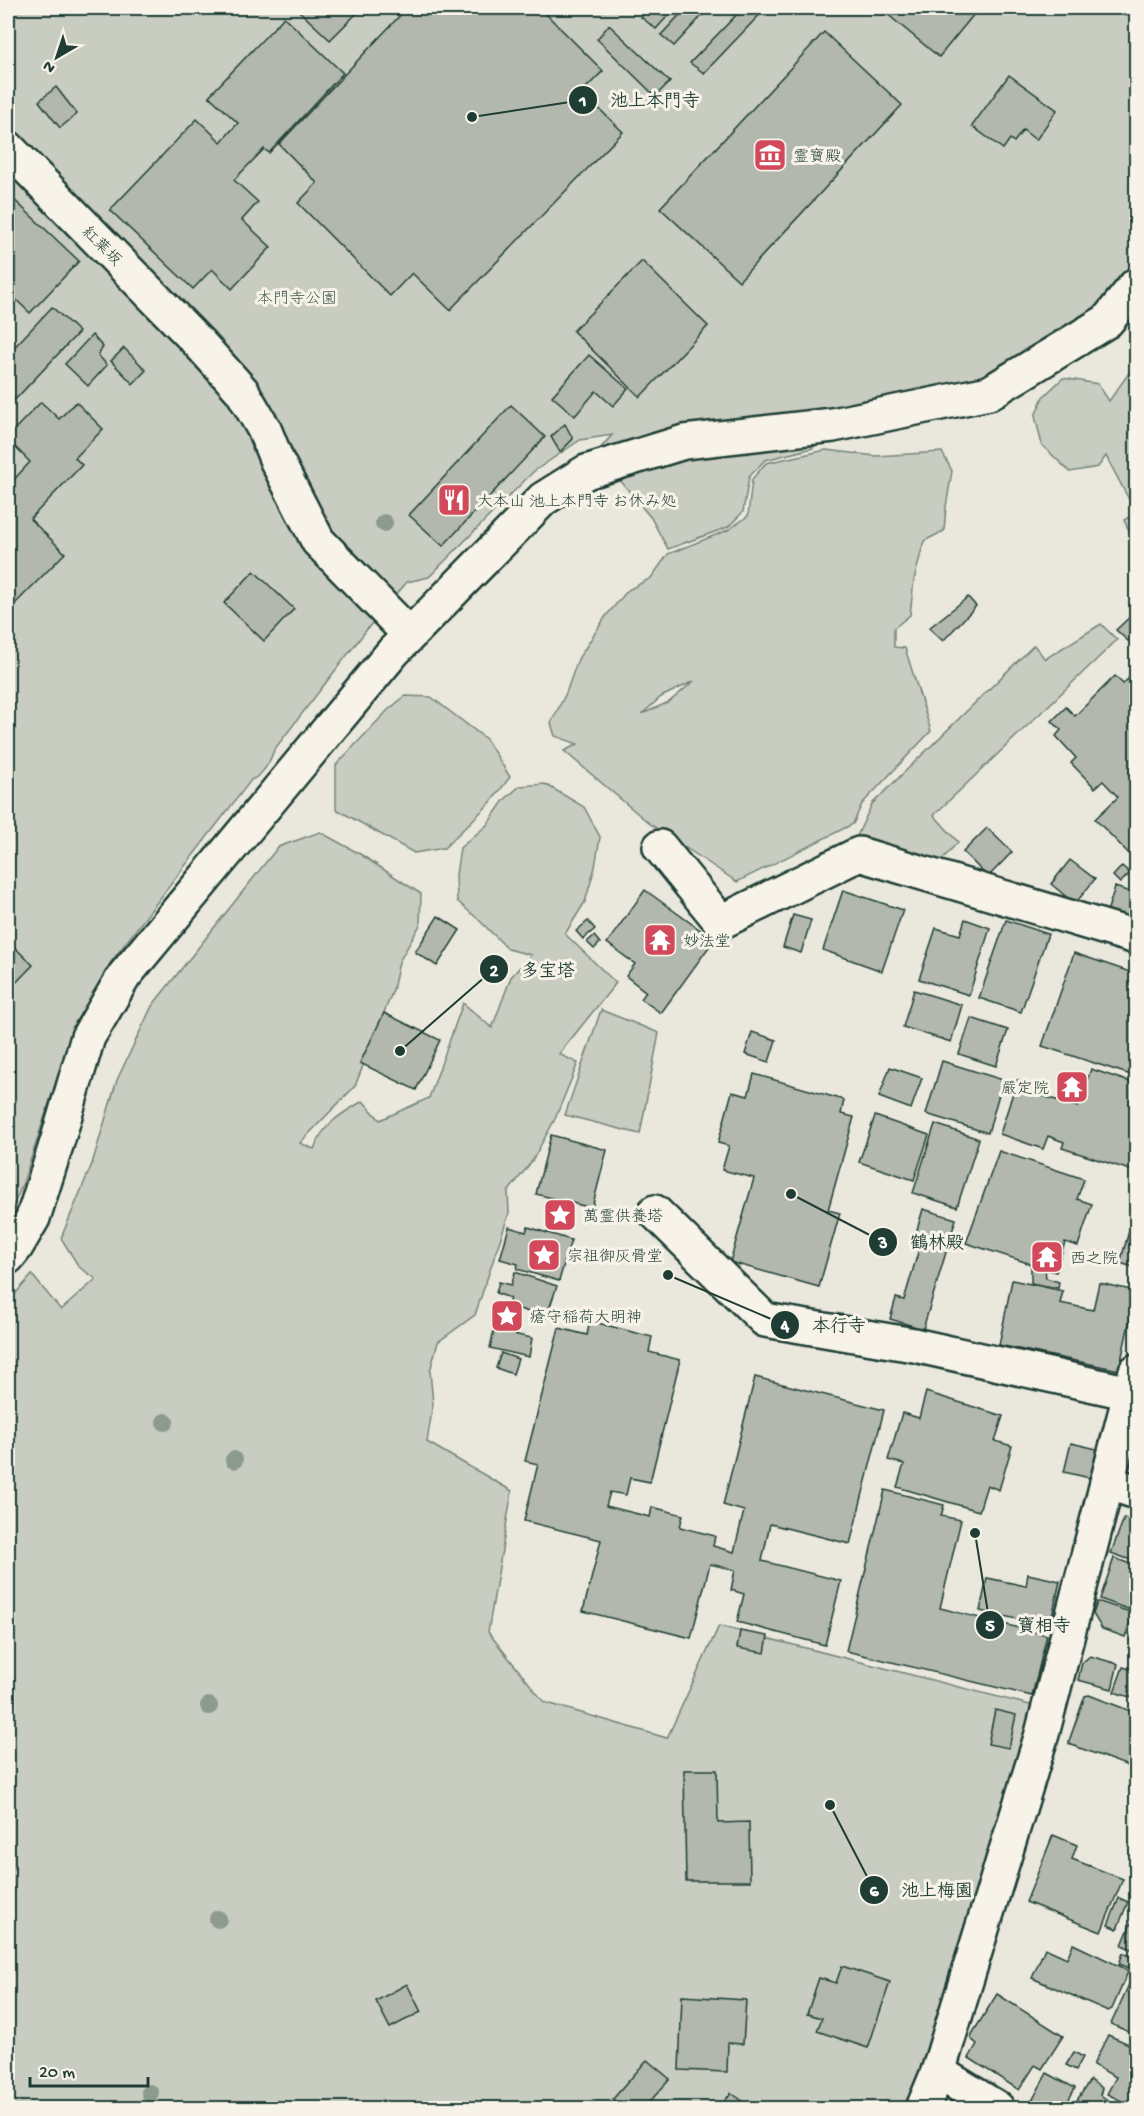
<svg xmlns="http://www.w3.org/2000/svg" width="1144" height="2116" font-family="'Gochi Hand','Klee One',sans-serif">
<rect width="100%" height="100%" fill="#eae8dd"/>
<filter id="ink" filterUnits="userSpaceOnUse"><feTurbulence type="fractalNoise" baseFrequency=".0167" numOctaves="2"/><feDisplacementMap in="SourceGraphic" scale="12" xChannelSelector="R" yChannelSelector="G"/><feConvolveMatrix kernelMatrix="1 2 1 2 8 2 1 2 1" color-interpolation-filters="sRGB"/></filter>
<g filter="url(#ink)">
<g fill="#c8ccc1" stroke="#74847a" stroke-width="1.5" fill-rule="evenodd">
<path d="M8 8H1136V279L1119 280 1108 293 1104 308 1067 361 848 407 813 448 765 460 749 477 743 512 728 527 668 549 651 518 597 452 612 435 580 440 533 472 429 577 407 582 368 628 274 750C270 762 263 775 251 780L111 962 74 1027 22 1186 8 1217Z"/>
<polygon points="1136,363 1136,506 1133,507 1106,456 1098,467 1070,472 1042,445 1035,416 1043,397 1063,378 1098,384 1109,401"/>
<path d="M826 450 876 456 942 452 952 471 946 507 944 531 924 541 914 580 910 615 894 628V647L905 648 931 731 862 804 853 824 737 882 650 824 564 751 578 744 555 736 551 723 566 693 578 659 606 616 628 590 651 578 668 554 728 530 748 516 752 479 766 463ZM694 681 669 702 642 714 661 697Z"/>
<polygon points="1136,513 1136,532 1129,531 1124,520"/>
<polygon points="1101,624 1117,640 934,815 958,842 939,863 857,836 872,804 1034,645 1045,659"/>
<polygon points="405,696 431,697 486,739 510,777 491,802 444,848 414,853 336,809 336,765 388,710"/>
<path d="M545 784 584 807 600 837 595 867 585 902 565 934 616 983 559 1054 578 1063 555 1119 532 1161 508 1192 509 1213 475 1315 438 1342 430 1371 433 1404 427 1442 512 1491 488 1632 544 1702 667 1738 719 1626 1042 1708 929 2063 908 2108H8V1302L32 1275 61 1310 96 1279 79 1267 61 1238 92 1164 117 1080 152 1006 278 847 320 832 360 854 421 894 420 925 399 962 393 990 355 1086 300 1143 314 1149C322 1125 342 1113 363 1101L380 1120 429 1098 463 1003 492 1028 511 977 531 955 508 949 479 920 457 901 456 875 460 848 487 825 504 800 520 786Z"/>
<polygon points="601,1010 659,1033 640,1134 565,1115"/>
</g>
<g fill="#b2b8ae" stroke="#1f3d34" stroke-width="1.5">
<polygon points="302,8 362,8 330,40 299,11"/>
<polygon points="407,8 540,8 603,71 582,92 623,132 450,310 412,273 390,296 298,203 317,183 279,144"/>
<polygon points="649,8 675,8 656,29 641,17"/>
<polygon points="686,8 709,8 674,46 661,35"/>
<polygon points="743,8 766,8 704,73 690,63"/>
<polygon points="880,8 979,8 939,57"/>
<polygon points="284,17 343,73 269,153 264,149 234,180 258,202 242,220 271,247 232,289 212,269 193,289 110,210 197,119 221,142 238,123 209,96"/>
<polygon points="609,25 670,82 655,96 597,39"/>
<polygon points="824,32 902,105 739,281 660,208"/>
<polygon points="1009,75 1057,110 1036,140 1023,130 1014,142 1010,139 1003,149 972,126"/>
<polygon points="56,87 77,114 60,128 39,101"/>
<polygon points="8,194 79,261 30,313 8,292"/>
<polygon points="642,261 708,326 640,397 573,331"/>
<polygon points="52,307 79,332 8,407 8,354"/>
<polygon points="92,335 103,347 98,355 107,365 88,386 65,364"/>
<polygon points="124,348 146,370 133,384 111,361"/>
<polygon points="589,355 628,389 613,406 596,391 575,416 552,396"/>
<polygon points="41,402 59,419 76,402 103,429 75,458 82,465 30,519 65,553 8,611 8,486 30,462 8,440 8,436"/>
<polygon points="511,405 545,437 443,546 409,515"/>
<polygon points="565,424 573,439 560,452 551,437"/>
<polygon points="254,571 294,609 264,641 224,603"/>
<polygon points="968,597 976,606 943,641 929,628"/>
<polygon points="1134,613 1136,615 1136,633 1128,641 1116,630"/>
<polygon points="1115,676 1123,684 1130,677 1136,685 1136,861 1095,819 1118,797 1103,781 1095,788 1071,763 1076,758 1056,736 1061,730 1052,721 1066,707 1075,716"/>
<polygon points="987,828 1012,852 988,877 963,852"/>
<polygon points="1070,860 1095,879 1075,904 1051,884"/>
<polygon points="1122,866 1130,873 1120,883 1113,876"/>
<polygon points="1115,887 1136,894 1136,925 1106,915"/>
<polygon points="645,890 714,940 661,1013 641,999 646,992 626,976 635,964 607,943"/>
<polygon points="843,890 903,910 882,971 823,950"/>
<polygon points="793,915 811,920 801,953 783,947"/>
<polygon points="438,916 460,930 437,966 415,952"/>
<polygon points="965,919 990,928 969,995 919,979 936,928 960,935"/>
<polygon points="1006,920 1048,934 1021,1012 979,998"/>
<polygon points="588,921 595,929 583,939 576,931"/>
<polygon points="594,936 600,943 594,949 587,942"/>
<polygon points="8,941 33,965 8,991"/>
<polygon points="1074,953 1136,974 1136,1057 1131,1075 1042,1046"/>
<polygon points="914,990 962,1005 951,1042 903,1027"/>
<polygon points="384,1013 440,1040 416,1090 360,1063"/>
<polygon points="971,1018 1008,1030 996,1066 959,1054"/>
<polygon points="752,1032 776,1040 769,1062 745,1054"/>
<polygon points="942,1061 1003,1080 988,1133 926,1114"/>
<polygon points="890,1067 922,1078 911,1109 879,1097"/>
<polygon points="1091,1069 1136,1084 1136,1172 1062,1148 1064,1142 1048,1136 1043,1149 1000,1134 1017,1080 1042,1088 1040,1095 1078,1107"/>
<polygon points="754,1074 844,1100 841,1114 854,1117 828,1210 840,1213 819,1287 730,1262 754,1178 722,1170 729,1146 718,1143 732,1092 748,1096"/>
<polygon points="875,1116 929,1135 914,1180 859,1162"/>
<polygon points="935,1124 979,1139 957,1207 913,1193"/>
<polygon points="551,1135 607,1150 592,1208 536,1194"/>
<polygon points="999,1151 1084,1179 1077,1199 1092,1204 1078,1246 1065,1242 1056,1272 1045,1269 1046,1278 1059,1282 1058,1288 1031,1283 1031,1264 966,1243"/>
<polygon points="923,1209 956,1219 923,1329 890,1319 896,1298 904,1300 919,1249 912,1247"/>
<polygon points="509,1227 526,1232 528,1227 571,1240 559,1281 517,1269 518,1264 500,1259"/>
<polygon points="1129,1231 1136,1233 1136,1268 1120,1263"/>
<polygon points="515,1272 557,1286 546,1318 508,1305 510,1298 496,1293 499,1282 511,1285"/>
<polygon points="1012,1280 1063,1291 1060,1303 1093,1310 1099,1283 1136,1291 1119,1370 999,1345"/>
<polygon points="497,1305 519,1313 513,1328 492,1321"/>
<polygon points="590,1321 652,1337 649,1352 680,1360 650,1482 630,1478 626,1495 610,1492 606,1506 650,1517 652,1507 683,1515 680,1527 715,1536 713,1546 734,1552 744,1511 723,1505 755,1377 884,1410 850,1544 770,1524 762,1561 841,1581 825,1645 737,1622 744,1594 731,1590 735,1570 710,1564 691,1638 583,1611 601,1540 524,1521 538,1464 525,1461 559,1328 587,1335"/>
<polygon points="494,1330 532,1338 529,1357 490,1348"/>
<polygon points="501,1353 518,1359 513,1374 496,1368"/>
<polygon points="926,1392 1003,1416 995,1441 1012,1446 999,1490 987,1485 979,1511 897,1487 904,1464 888,1460 902,1413 919,1418"/>
<polygon points="1071,1443 1097,1449 1090,1478 1064,1472"/>
<polygon points="885,1490 944,1505 941,1516 961,1520 940,1608 1047,1635 1032,1696 846,1651"/>
<polygon points="1124,1518 1136,1523 1136,1562 1111,1553"/>
<polygon points="1114,1558 1136,1566 1136,1612 1100,1599"/>
<polygon points="1028,1574 1060,1581 1050,1626 980,1611 987,1578 1026,1586"/>
<polygon points="1097,1602 1100,1602 1133,1613 1125,1637 1102,1629 1093,1614"/>
<polygon points="1136,1621 1136,1643 1130,1641"/>
<polygon points="740,1631 768,1636 765,1653 737,1648"/>
<polygon points="1090,1656 1118,1664 1112,1689 1078,1680 1082,1663"/>
<polygon points="1123,1667 1136,1671 1136,1699 1114,1692"/>
<polygon points="1089,1695 1136,1713 1136,1769 1069,1744 1069,1741 1085,1696"/>
<polygon points="995,1710 1016,1715 1009,1748 988,1744"/>
<polygon points="684,1770 717,1770 718,1823 749,1822 750,1881 686,1881"/>
<polygon points="1053,1835 1077,1845 1072,1859 1123,1879 1101,1932 1026,1902"/>
<polygon points="1119,1898 1128,1902 1117,1929 1108,1925"/>
<polygon points="1136,1911 1136,1951 1122,1945"/>
<polygon points="1073,1944 1126,1969 1128,1972 1112,2009 1108,2011 1032,1978 1045,1948 1067,1958"/>
<polygon points="1123,1953 1136,1958 1133,1969 1119,1964"/>
<polygon points="842,1966 890,1982 868,2048 817,2031 822,2018 807,2014 819,1978 836,1983"/>
<polygon points="1131,1980 1136,1982 1136,2035 1111,2024"/>
<polygon points="407,1984 421,2012 390,2028 376,2001"/>
<polygon points="997,1994 1063,2036 1042,2069 1035,2065 1019,2090 969,2058 977,2044 971,2039 972,2034"/>
<polygon points="682,1996 746,2000 743,2044 728,2043 727,2072 679,2070"/>
<polygon points="1108,2035 1131,2045 1131,2052 1136,2055 1136,2108 1107,2094 1116,2077 1093,2065"/>
<polygon points="1074,2052 1083,2057 1076,2070 1066,2065"/>
<polygon points="647,2060 670,2079 644,2108 624,2108 613,2099"/>
<polygon points="1047,2073 1075,2088 1064,2108 1045,2108 1032,2101"/>
<polygon points="1090,2080 1102,2088 1100,2095 1120,2108 1072,2108"/>
<polygon points="731,2093 753,2108 719,2108"/>
</g>
<g fill="none" stroke-linecap="round" stroke-linejoin="round">
<g stroke="#1f3d34" stroke-width="38">
<g id="minor">
<polyline points="8,148 199,343 242,391 264,429 277,461 318,541 409,634"/>
<polyline points="660,847 721,922 859,854 1136,937"/>
<polyline points="655,1212 765,1320 914,1345 1130,1393"/>
<polyline points="8,1257 16,1247 33,1218 58,1139 88,1037 124,976 393,652 543,499 586,472 684,442 833,425 989,393 1107,321 1136,285"/>
<polyline points="1107,1482 1136,1492"/>
<polyline points="938,2072 997,2108"/>
<polyline points="923,2108 938,2072 1042,1734 1136,1371"/>
</g>
</g>
<use href="#minor" stroke="#f7f3e8" stroke-width="33"/>
</g>
<g fill="#8d9a8f">
<circle cx="384" cy="523" r="9"/>
<circle cx="165" cy="1422" r="9"/>
<circle cx="234" cy="1460" r="9"/>
<circle cx="209" cy="1706" r="9"/>
<circle cx="218" cy="1919" r="9"/>
<circle cx="150" cy="2093" r="9"/>
</g>
</g>
<defs>
<g id="museum-square" transform="scale(1.725)"><rect x="-9" y="-9" width="18" height="18" rx="4" fill="#d1495b" stroke="#f7f3e8"/><path d="M0-6L6-3V-2H-6V-3ZM-5-1h2V3h-2ZM-1-1h2V3h-2ZM3-1h2V3H3ZM-6 4H6V6H-6Z" fill="#fff"/></g>
<g id="restaurant-square" transform="scale(1.725)"><rect x="-9" y="-9" width="18" height="18" rx="4" fill="#d1495b" stroke="#f7f3e8"/><path d="M-5-6h1v4h1v-4h1v4h1v-4h1v5L-1.5 .5V6h-2V.5L-5-1ZM5-6V6H3V1.5H1.5Q1.5-4 5-6Z" fill="#fff"/></g>
<g id="temple-square" transform="scale(1.725)"><rect x="-9" y="-9" width="18" height="18" rx="4" fill="#d1495b" stroke="#f7f3e8"/><path d="M0-6L5-2H3V0L6.5 2.5H4V6H1.5V3h-3V6H-4V2.5H-6.5L-3 0V-2H-5Z" fill="#fff"/></g>
<g id="sight-square" transform="scale(1.725)"><rect x="-9" y="-9" width="18" height="18" rx="4" fill="#d1495b" stroke="#f7f3e8"/><path d="M0-6L1.8-2.2L6-1.7L2.9 1.2L3.7 5.4L0 3.3L-3.7 5.4L-2.9 1.2L-6-1.7L-1.8-2.2Z" fill="#fff"/></g>
</defs>
<g fill-rule="evenodd">
<use href="#museum-square" x="770" y="155"/>
<use href="#restaurant-square" x="454" y="500"/>
<use href="#temple-square" x="660" y="940"/>
<use href="#temple-square" x="1072" y="1087"/>
<use href="#sight-square" x="560" y="1215"/>
<use href="#sight-square" x="544" y="1255"/>
<use href="#temple-square" x="1047" y="1257"/>
<use href="#sight-square" x="507" y="1316"/>
</g>
<g text-anchor="middle" stroke-width="6" stroke-linejoin="round" paint-order="stroke">
<g font-size="16" fill="#1f3d34" stroke="#f7f3e8" text-anchor="start">
<text x="793" y="161">霊寶殿</text>
<text x="477" y="506">大本山 池上本門寺 お休み処</text>
<text x="683" y="946">妙法堂</text>
<text x="1049" y="1093" text-anchor="end">嚴定院</text>
<text x="583" y="1221">萬霊供養塔</text>
<text x="567" y="1261">宗祖御灰骨堂</text>
<text x="1070" y="1263">西之院</text>
<text x="530" y="1322">瘡守稲荷大明神</text>
</g>
<g font-size="16" fill="#1f3d34" stroke="#f7f3e8">
<text transform="translate(103 245) rotate(45)" y="6">紅葉坂</text>
</g>
<g font-size="16" fill="#415a50" stroke="#f7f3e8">
<text x="297" y="303">本門寺公園</text>
</g>
</g>
<path fill="none" stroke="#1f3d34" stroke-width="2" d="M472 117L583 100M400 1051L494 969M791 1194L883 1242M668 1275L785 1325M975 1533L990 1625M830 1805L874 1890"/>
<g fill="#1f3d34" stroke="#f7f3e8" stroke-width="2">
<circle cx="472" cy="117" r="6"/>
<circle cx="400" cy="1051" r="6"/>
<circle cx="791" cy="1194" r="6"/>
<circle cx="668" cy="1275" r="6"/>
<circle cx="975" cy="1533" r="6"/>
<circle cx="830" cy="1805" r="6"/>
<circle cx="583" cy="100" r="15"/>
<circle cx="494" cy="969" r="15"/>
<circle cx="883" cy="1242" r="15"/>
<circle cx="785" cy="1325" r="15"/>
<circle cx="990" cy="1625" r="15"/>
<circle cx="874" cy="1890" r="15"/>
</g>
<g font-size="18" text-anchor="middle" font-weight="bold" fill="#fff">
<text x="583" y="106">1</text>
<text x="494" y="976">2</text>
<text x="883" y="1248">3</text>
<text x="785" y="1331">4</text>
<text x="990" y="1631">5</text>
<text x="874" y="1896">6</text>
</g>
<g font-size="18" text-anchor="middle" font-weight="bold" fill="#1f3d34" stroke="#f7f3e8" stroke-width="6" stroke-linejoin="round" paint-order="stroke">
<text x="655" y="106">池上本門寺</text>
<text x="548" y="976">多宝塔</text>
<text x="937" y="1248">鶴林殿</text>
<text x="839" y="1331">本行寺</text>
<text x="1044" y="1631">寶相寺</text>
<text x="937" y="1896">池上梅園</text>
</g>
<rect width="1144" height="2116" fill="none" stroke="#f7f3e8" stroke-width="30"/>
<rect x="15" y="15" width="1114" height="2086" fill="none" stroke="#1f3d34" stroke-width="2" filter="url(#ink)"/>
<g transform="translate(57 57) rotate(219)" stroke="#f7f3e8" stroke-width="4.5" paint-order="stroke">
<path d="M0-4.5L10 22L0 15L-10 22Z" fill="#1f3d34"/>
<text y="-9" font-size="16" font-weight="bold" text-anchor="middle" fill="#1f3d34">N</text>
</g>
<path d="M30 2077v9h118v-9" fill="none" stroke="#1f3d34" stroke-width="3"/>
<text x="39" y="2077" font-size="18" fill="#1f3d34" stroke="#f7f3e8" stroke-width="4.5" paint-order="stroke">20 m</text>
</svg>
